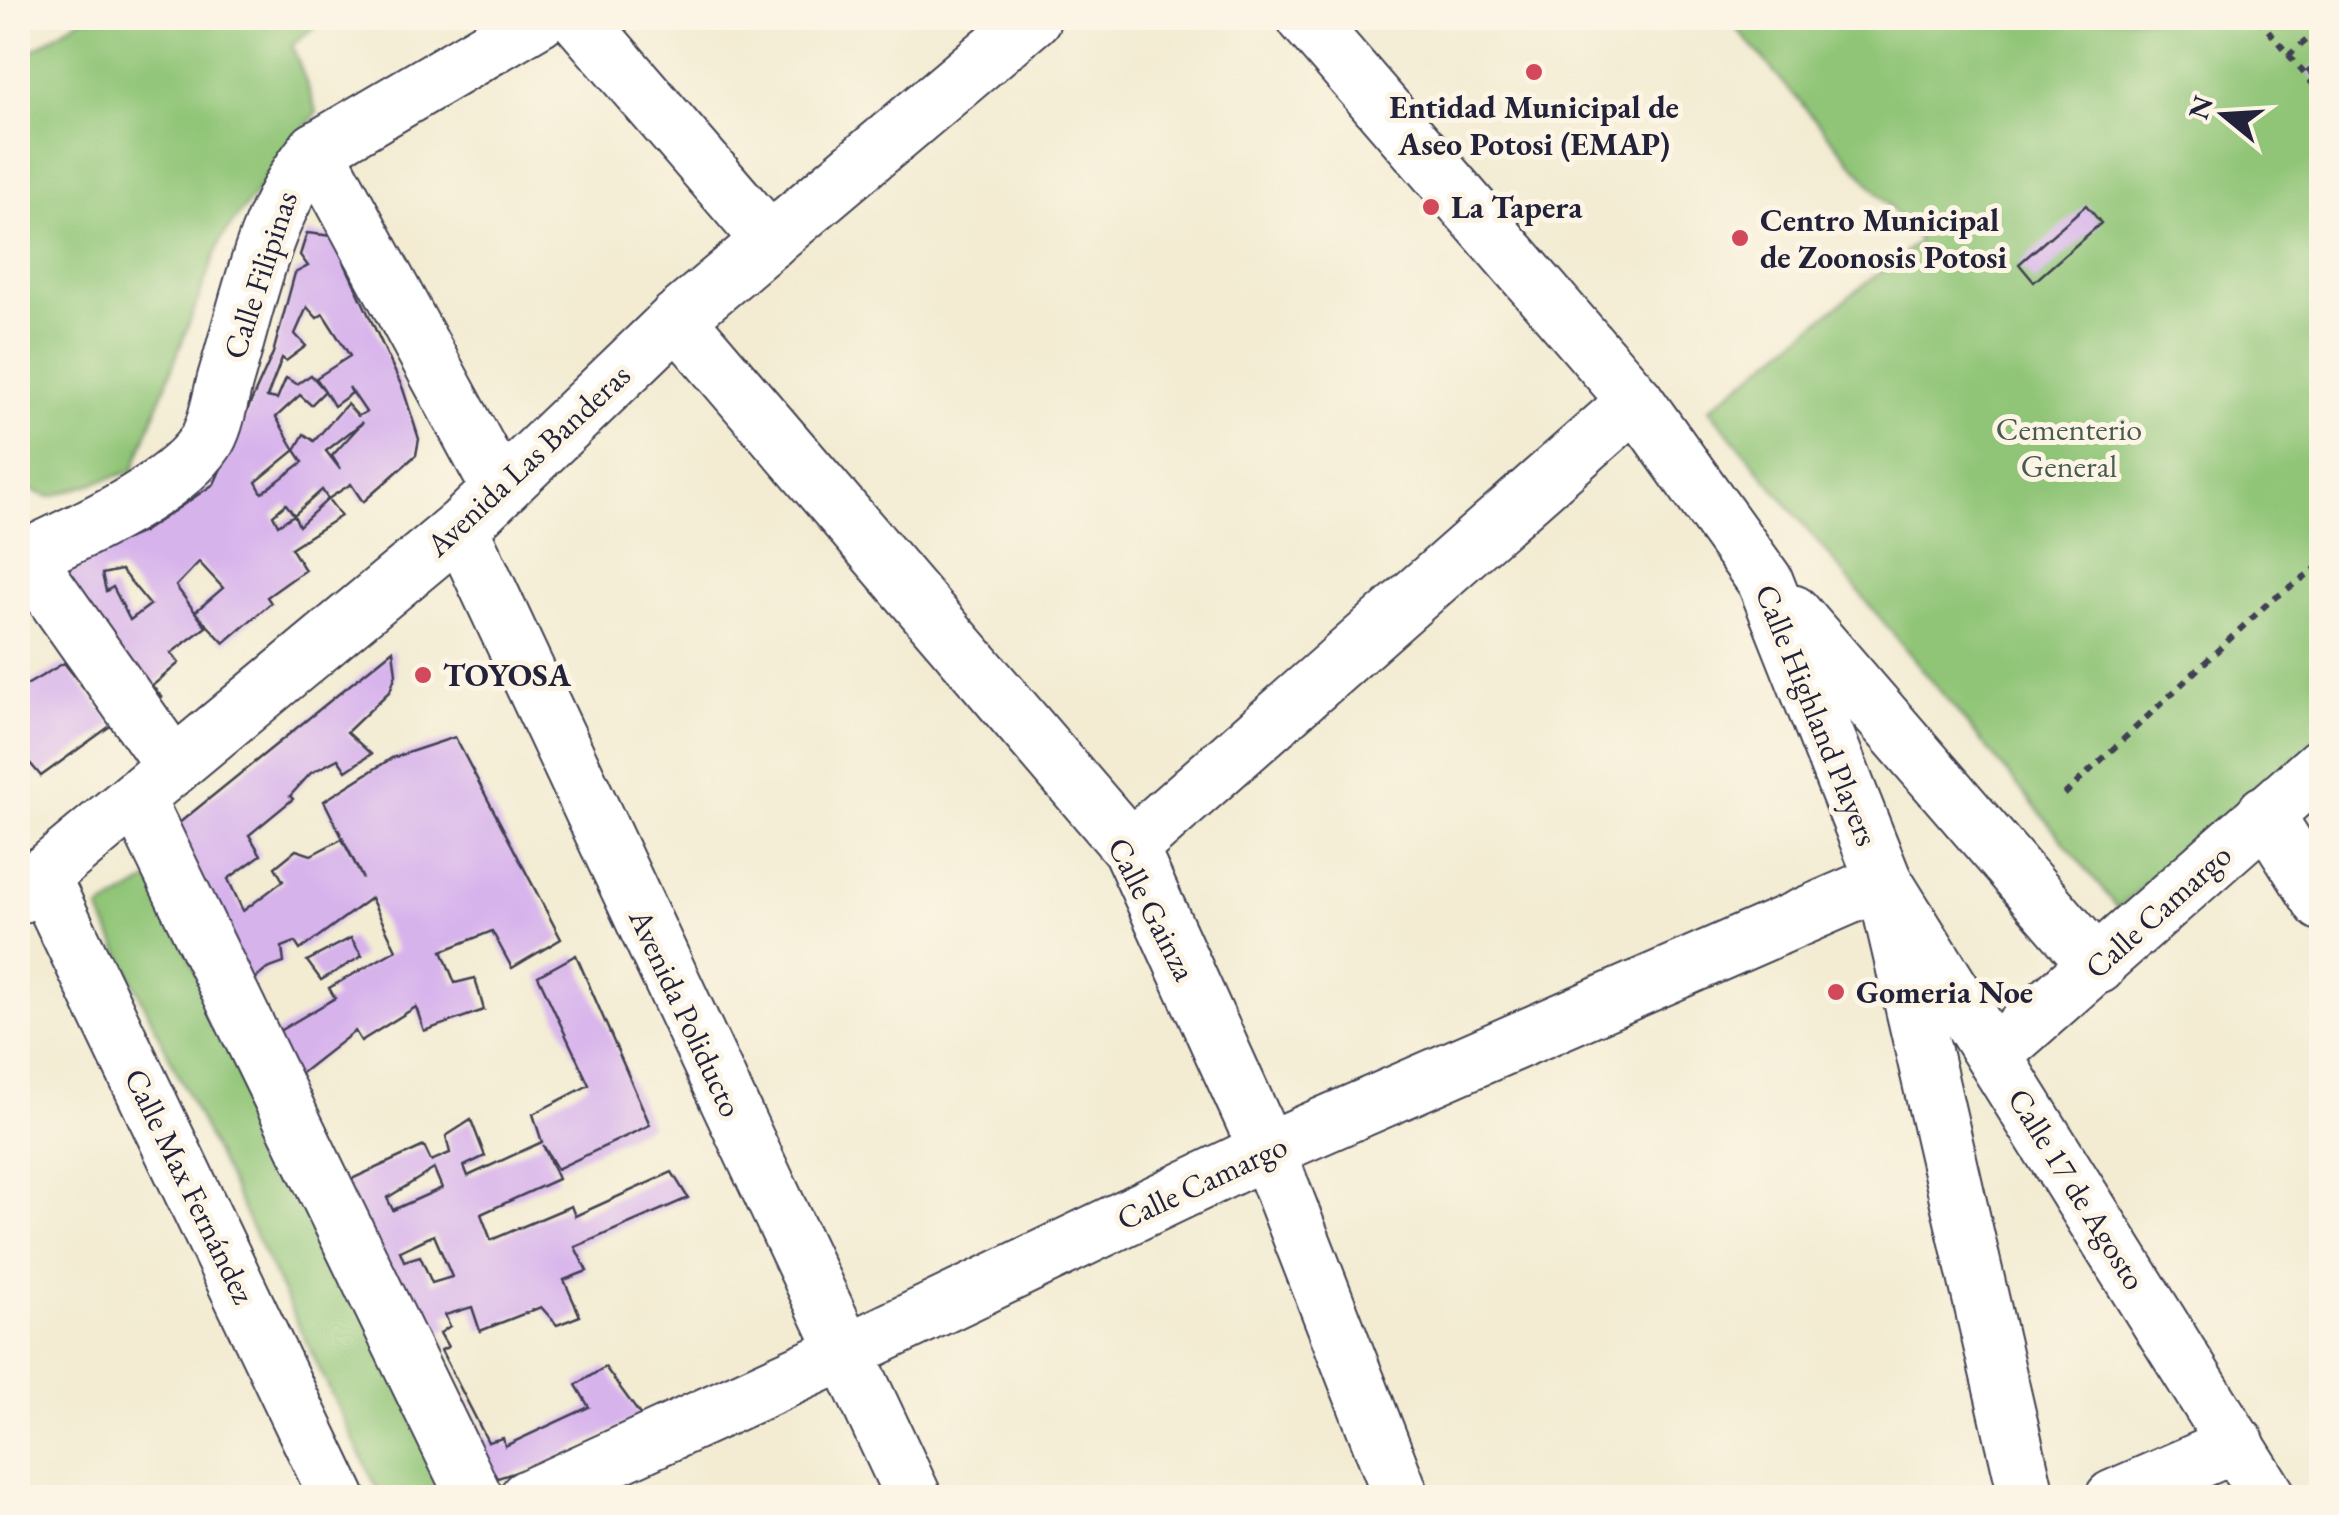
<svg xmlns="http://www.w3.org/2000/svg" width="2339" height="1515" font-family="'EB Garamond',serif">
<rect width="100%" height="100%" fill="#fcf5e5"/>
<filter id="ink" filterUnits="userSpaceOnUse"><feTurbulence type="fractalNoise" baseFrequency=".01" numOctaves="2"/><feDisplacementMap in="SourceGraphic" scale="20" xChannelSelector="R" yChannelSelector="G"/><feConvolveMatrix kernelMatrix="1 2 1 2 8 2 1 2 1" color-interpolation-filters="sRGB"/></filter>
<filter id="wash" filterUnits="userSpaceOnUse"><feTurbulence type="fractalNoise" baseFrequency=".0048" numOctaves="4" result="noise"/><feDisplacementMap in="SourceGraphic" scale="40" xChannelSelector="R" yChannelSelector="G"/><feGaussianBlur stdDeviation="2.25" result="paint"/><feColorMatrix in="noise" values="0 0 0 0 0 0 0 0 0 0 0 0 0 0 0 0 0 1.4 0 .05"/><feComposite in="paint" operator="in"/></filter>
<g filter="url(#wash)">
<rect width="100%" height="100%" fill="#f3ecd3"/>
<g fill="#90c577" stroke="#597459" stroke-width="2.5">
<polygon points="82,18 328,18 292,45 317,112 221,239 133,471 49,497 18,485 18,51 23,57"/>
<polygon points="1728,18 2321,18 2321,737 2118,908 1709,409 1919,241"/>
<polygon points="151,879 456,1497 381,1497 99,910"/>
</g>
<g id="blocks">
<g fill="#d7b3ec" fill-rule="evenodd">
<polygon points="2322,59 2322,89 2307,71"/>
<polygon points="2086,205 2101,223 2034,282 2019,264"/>
<path d="M307 233 332 236 403 389 419 439 416 455 363 502 351 484 328 499 322 490 294 515 286 504 273 515 278 525 294 515 299 526 328 499 341 516 291 548 305 570 267 597 271 603 224 643 195 612 206 627 171 653 179 663 152 686 162 697 138 717 39 576 143 532 214 484 273 353 295 273 308 266 300 255ZM307 307 317 318 323 314 350 356 316 378 325 391 311 375 297 384 286 378 277 399 267 397 282 358 286 361 306 346 295 334ZM349 387 366 412 358 416 347 404 314 441 304 434 295 450 276 417 300 395 311 405 325 391 334 406 352 393ZM363 422 332 456 340 469 326 451ZM295 450 303 462 262 493 256 482ZM199 562 223 588 195 612 176 586ZM121 570 150 605 130 620 113 587 106 591 102 574Z"/>
<polygon points="393,650 396,674 390,691 347,732 371,754 346,771 338,759 311,773 290,796 293,799 249,835 261,855 228,879 243,911 283,881 275,867 296,850 311,855 342,839 363,879 324,801 392,758 455,737 561,939 512,968 492,931 442,951 455,983 475,978 484,1010 424,1031 416,1007 361,1041 355,1031 281,1089 259,1043 335,998 329,988 396,950 371,898 300,950 295,942 282,947 284,963 267,969 242,990 213,933 229,921 212,929 173,828"/>
<polygon points="64,663 113,724 41,776 18,749 18,690"/>
<polygon points="351,938 362,956 321,980 307,961"/>
<path d="M576 955 650 1125 557 1169 543 1145 558 1179 481 1214 491 1240 571 1206 575 1216 672 1172 688 1198 575 1247 587 1271 564 1280 580 1316 557 1325 541 1307 480 1331 472 1307 445 1315 450 1326 440 1333 448 1347 441 1350 488 1442 503 1438 505 1446 589 1407 576 1385 605 1367 641 1416 543 1464 491 1480 334 1187 424 1146 431 1161 450 1153 446 1136 471 1120 485 1156 464 1166 468 1176 542 1142 533 1114 589 1085 538 976ZM434 1169 442 1188 393 1210 387 1198ZM434 1235 452 1277 432 1283 420 1256 404 1261 400 1251Z"/>
</g>
</g>
</g>
<g filter="url(#ink)">
<use href="#blocks" fill-opacity="0" stroke="#414052" stroke-width="2.5"/>
<g fill="none" stroke-linecap="round" stroke-linejoin="round">
<g stroke="#414052" stroke-width="59">
<g id="minor">
<polyline points="578,18 770,241"/>
<polyline points="1305,18 1636,401 1765,581 1884,881 2027,1498"/>
<polyline points="316,150 499,488"/>
<polyline points="677,319 1130,848 1267,1150 1402,1498"/>
<polyline points="460,528 914,1498"/>
<polyline points="26,557 174,767"/>
<path d="M18 561C72 535 171 493 205 443 217 426 220 397 226 377 249 300 264 213 316 150L540 18"/>
<polyline points="1793,613 2098,966"/>
<polyline points="136,798 475,1498"/>
<polyline points="2265,813 2322,903"/>
<polyline points="1130,848 1636,401"/>
<polyline points="41,875 338,1498"/>
<polyline points="1993,1055 2322,765"/>
<polyline points="527,1498 844,1353 1267,1150 1884,881 2269,1498"/>
<polyline points="2113,1498 2237,1444"/>
</g>
</g>
<g stroke="#414052" stroke-width="59">
<polyline id="major" points="18,896 460,528 677,319 1033,18"/>
</g>
<g stroke="#414052" stroke-width="6" stroke-dasharray="8 8" stroke-linecap="butt">
<polyline points="2258,18 2322,95"/>
<polyline points="2288,56 2322,27"/>
<polyline points="2064,795 2267,604 2322,564"/>
</g>
<use href="#minor" stroke="#fff" stroke-width="55"/>
<use href="#major" stroke="#fff" stroke-width="55"/>
</g>
</g>
<g fill="#d1495b" stroke="#fcf5e5" stroke-width="4">
<circle cx="1534" cy="72" r="10"/>
<circle cx="1431" cy="207" r="10"/>
<circle cx="1740" cy="238" r="10"/>
<circle cx="423" cy="675" r="10"/>
<circle cx="1836" cy="992" r="10"/>
</g>
<g text-anchor="middle" stroke-width="10" stroke-linejoin="round" paint-order="stroke">
<g font-size="32" font-weight="bold" fill="#22223b" stroke="#fcf5e5" text-anchor="start">
<text x="1534" y="118" text-anchor="middle">Entidad Municipal de<tspan x="1534" dy="37">Aseo Potosi (EMAP)</tspan></text>
<text x="1451" y="218">La Tapera</text>
<text x="1760" y="231">Centro Municipal<tspan x="1760" dy="37">de Zoonosis Potosi</tspan></text>
<text x="443" y="686">TOYOSA</text>
<text x="1856" y="1003">Gomeria Noe</text>
</g>
<g font-size="32" fill="#22223b" stroke="#fcf5e5">
<text transform="translate(260 275) rotate(-72)" y="11">Calle Filipinas</text>
<text transform="translate(528 460) rotate(-43)" y="11">Avenida Las Banderas</text>
<text transform="translate(1817 715) rotate(68)" y="11">Calle Highland Players</text>
<text transform="translate(1152 909) rotate(63)" y="11">Calle Gainza</text>
<text transform="translate(2158 911) rotate(-42)" y="11">Calle Camargo</text>
<text transform="translate(686 1013) rotate(65)" y="11">Avenida Poliducto</text>
<text transform="translate(1202 1182) rotate(-25)" y="11">Calle Camargo</text>
<text transform="translate(190 1186) rotate(64)" y="11">Calle Max Fernández</text>
<text transform="translate(2077 1189) rotate(58)" y="11">Calle 17 de Agosto</text>
</g>
<g font-size="32" fill="#485b50" stroke="#fcf5e5">
<text x="2069" y="440">Cementerio<tspan x="2069" dy="37">General</tspan></text>
</g>
</g>
<rect width="2339" height="1515" fill="none" stroke="#fcf5e5" stroke-width="60"/>
<g transform="translate(2224 115) rotate(288)" stroke="#fcf5e5" stroke-width="8" paint-order="stroke">
<path d="M0-8L18 38L0 25L-18 38Z" fill="#22223b"/>
<text y="-15" font-size="28" font-weight="bold" text-anchor="middle" fill="#22223b">N</text>
</g>
</svg>
